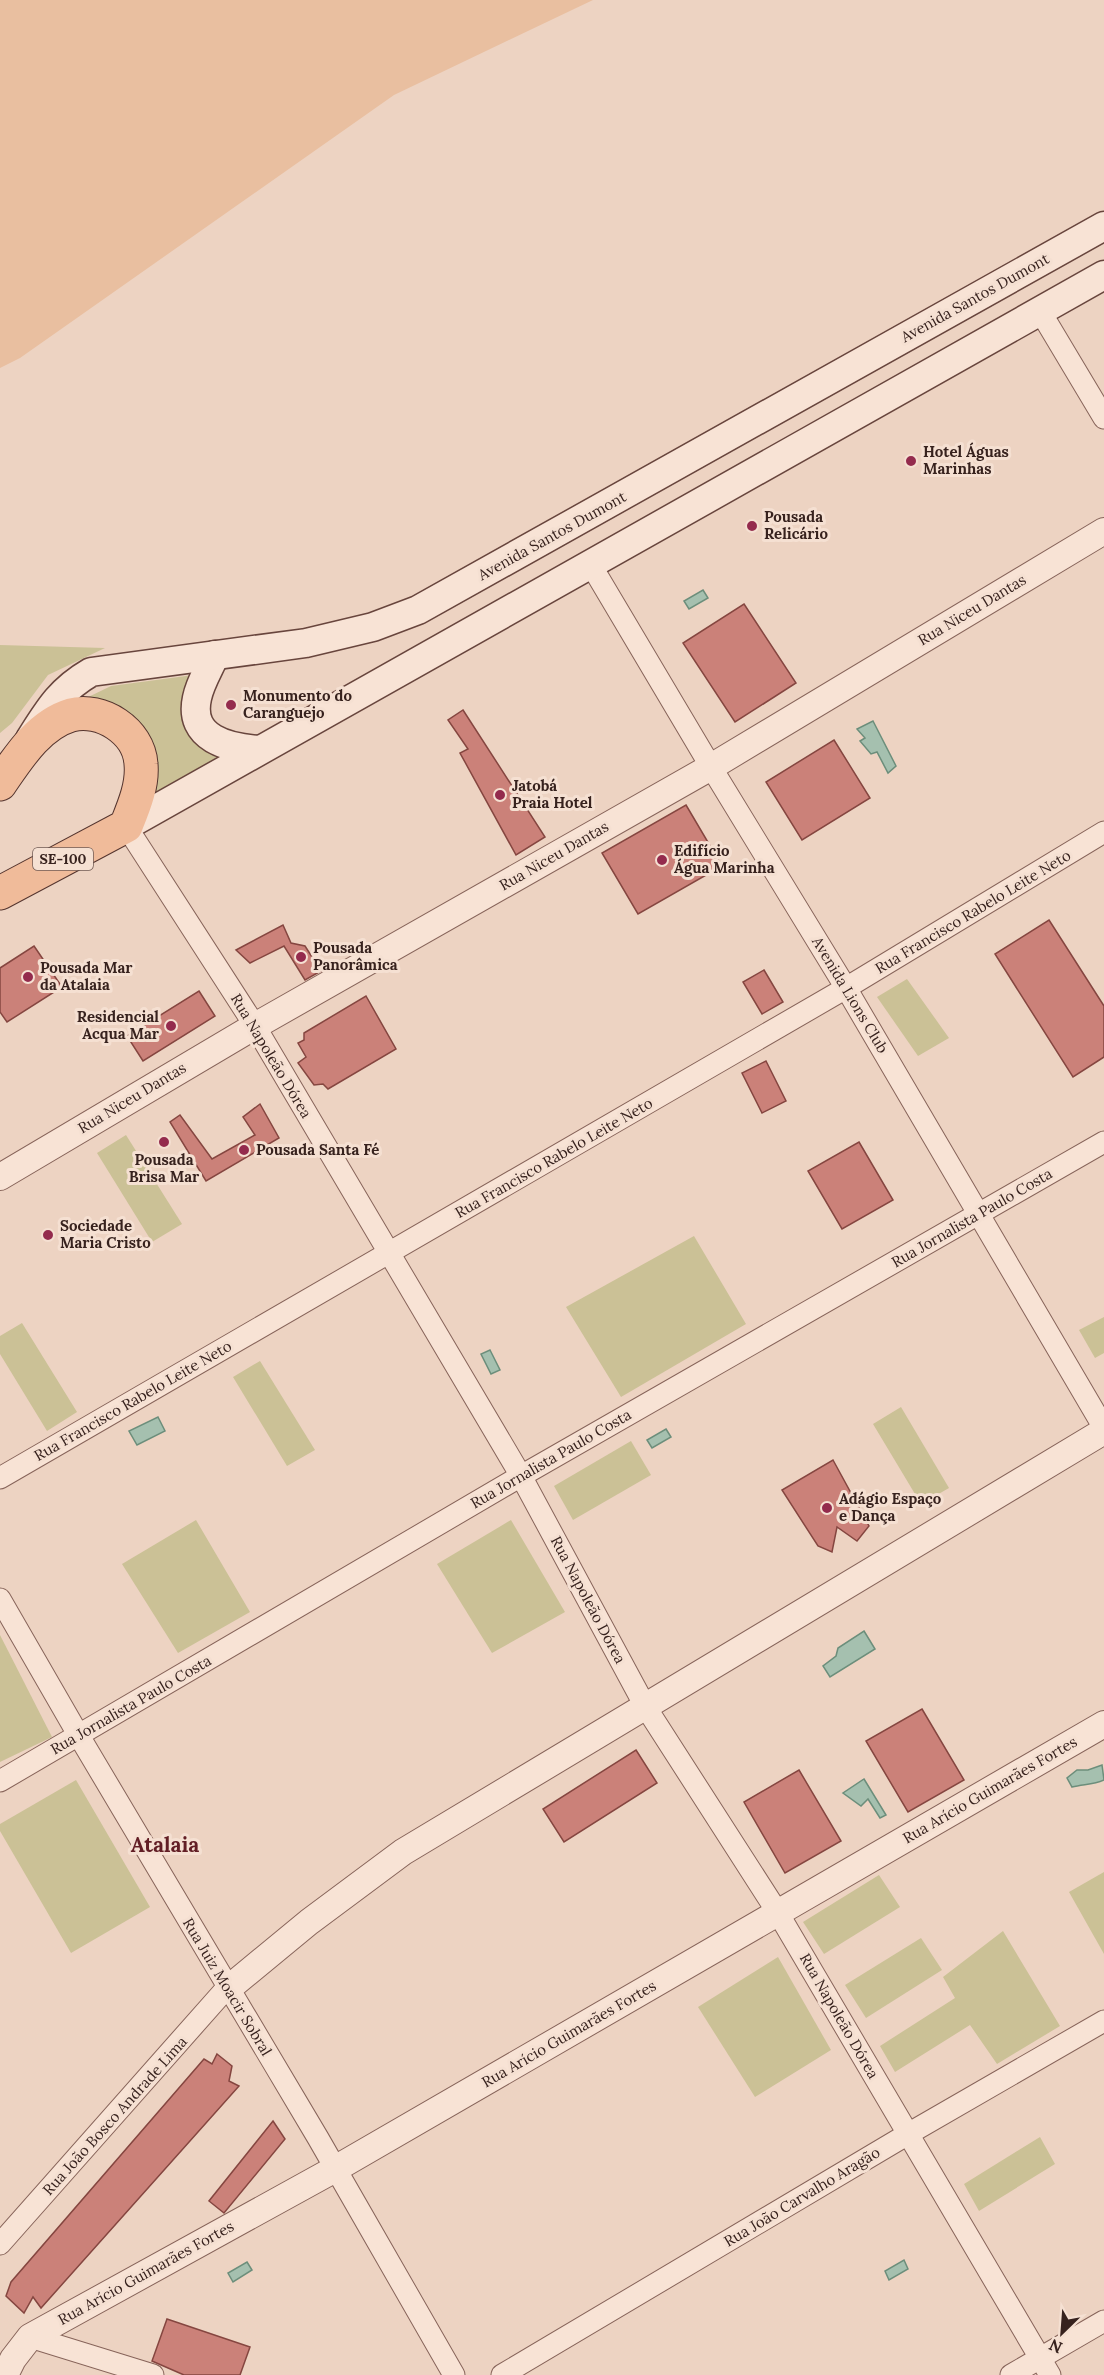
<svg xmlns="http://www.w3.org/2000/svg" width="1104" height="2375" font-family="Lora,serif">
<rect width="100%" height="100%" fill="#edd3c2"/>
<g fill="#cbc196">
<polygon points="0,645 105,648 48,675 12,723 0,733"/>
<polygon points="201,674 189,692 225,755 142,802 156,783 78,702 111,686"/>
<polygon points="907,979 949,1038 918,1056 877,997"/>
<polygon points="126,1135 182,1224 152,1242 97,1153"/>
<polygon points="694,1236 746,1324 621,1397 566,1307"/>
<polygon points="1104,1317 1104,1353 1095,1358 1079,1330"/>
<polygon points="22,1323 77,1412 47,1431 0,1354 0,1336"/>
<polygon points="260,1361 315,1450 287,1466 233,1377"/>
<polygon points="901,1407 949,1488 921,1504 873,1424"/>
<polygon points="631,1441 651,1475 573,1520 554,1486"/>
<polygon points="196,1520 250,1612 178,1653 122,1564"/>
<polygon points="511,1520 565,1612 492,1653 437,1564"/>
<polygon points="0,1635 52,1737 0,1762"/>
<polygon points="76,1780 150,1907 71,1953 0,1831 0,1824"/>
<polygon points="1104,1872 1104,1954 1069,1892"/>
<polygon points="879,1875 900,1907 824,1954 803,1922"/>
<polygon points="1003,1931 1060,2026 997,2064 970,2025 895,2072 880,2046 955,1998 943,1977"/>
<polygon points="921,1938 942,1970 866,2018 845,1985"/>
<polygon points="778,1957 831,2050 755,2097 698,2007"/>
<polygon points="1040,2137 1055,2164 979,2211 964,2184"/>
</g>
<polygon fill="#e9bfa0" points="0,0 593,0 394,95 20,358 0,368"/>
<g fill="#a5c0af" stroke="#6c8e7b" stroke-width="1.5">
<polygon points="703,590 708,598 689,609 684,601"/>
<polygon points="873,721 896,766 888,773 877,752 871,754 860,741 865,738 857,729"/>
<polygon points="490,1350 500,1370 491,1374 481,1354"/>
<polygon points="158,1417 165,1431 137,1445 129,1431"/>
<polygon points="666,1429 671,1437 652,1448 647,1440"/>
<polygon points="864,1631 875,1649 830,1677 823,1666 836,1656 838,1648"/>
<path d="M1102 1765 1104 1780C1093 1785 1083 1784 1072 1787L1067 1778 1077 1770H1088Z"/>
<polygon points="864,1779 886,1815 880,1818 868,1799 861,1806 843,1793"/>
<polygon points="904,2260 908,2269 889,2280 885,2271"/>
<polygon points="247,2262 252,2270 233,2282 228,2273"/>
</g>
<g fill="#cb8179" stroke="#854640" stroke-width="1.5">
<polygon points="744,604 796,683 735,722 683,643"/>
<polygon points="463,710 545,837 516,855 460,753 468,749 448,720"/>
<polygon points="834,740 870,798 802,840 766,782"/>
<polygon points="686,805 722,866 638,914 602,853"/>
<polygon points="1049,920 1104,1006 1104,1057 1073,1077 995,954"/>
<polygon points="283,925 291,943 305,946 321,971 305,980 284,946 250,963 236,950"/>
<polygon points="34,946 62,987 7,1022 0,1012 0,968"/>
<polygon points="764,970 783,1002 762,1014 743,982"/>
<polygon points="199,991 215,1016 143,1061 127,1036"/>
<polygon points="366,996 396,1049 328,1089 323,1084 314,1085 298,1063 306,1057 298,1043 304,1040 304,1033"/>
<polygon points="766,1061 786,1101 762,1113 742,1073"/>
<polygon points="260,1104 279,1138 206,1181 170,1122 180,1115 212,1159 255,1135 243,1117"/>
<polygon points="859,1142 893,1200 842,1229 808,1171"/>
<polygon points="833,1460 869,1526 857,1541 837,1527 832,1552 818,1546 782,1490"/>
<polygon points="922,1709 964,1780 908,1812 866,1741"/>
<polygon points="636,1750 657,1783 564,1842 543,1809"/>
<polygon points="799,1770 841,1841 785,1873 744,1802"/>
<polygon points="217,2054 232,2066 229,2081 239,2086 41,2308 33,2297 24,2313 6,2296 11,2282 204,2059 212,2064"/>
<polygon points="273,2121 285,2139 224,2213 209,2201"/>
<polygon points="167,2319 250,2347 240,2375 184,2375 152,2361"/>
</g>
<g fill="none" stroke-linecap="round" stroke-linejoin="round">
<g stroke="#87645a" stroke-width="23">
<g id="minor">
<polyline points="1040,311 1104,418"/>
<polyline points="591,565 711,767 846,988 1104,1428"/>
<polyline points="126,826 255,1026 521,1476 645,1706 778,1913 1050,2375"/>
<polyline points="0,1478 846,988 1104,832"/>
<polyline points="0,1599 79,1736 318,2138 454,2375"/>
<polyline points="0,1781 521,1476 1104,1142"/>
<polyline points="0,2244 224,1991 229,1988"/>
<polyline points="30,2337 153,2375"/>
<polyline points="502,2375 908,2134 1104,2021"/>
<polyline points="1011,2375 1104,2321"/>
</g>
</g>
<g stroke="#87645a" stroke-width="28">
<g id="tertiary">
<polyline points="0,1177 255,1026 711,767 1104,531"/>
<polyline points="229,1988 309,1922 403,1852 1104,1431"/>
<polyline points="5,2375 13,2359 30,2337 335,2169 1104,1724"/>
</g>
</g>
<g stroke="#68453d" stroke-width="31">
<g id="secondary">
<path d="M215 655C209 669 200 683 197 698 188 739 229 748 259 750"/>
<path d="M30 739C49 709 60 690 91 672L306 643 373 627 418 610 1104 226"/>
<polyline points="126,826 1104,275"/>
</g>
</g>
<g stroke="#54342e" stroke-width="35">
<path id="primary" d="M0 784C18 758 38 725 71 715 101 707 139 731 141 764 143 785 134 806 126 826L0 893"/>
</g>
<use href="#minor" stroke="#f8e3d5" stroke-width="21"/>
<use href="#tertiary" stroke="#f8e3d5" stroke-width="26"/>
<use href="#secondary" stroke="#f8e3d5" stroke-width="28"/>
<use href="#primary" stroke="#f0bb9a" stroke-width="33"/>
</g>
<g fill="#942b4d" stroke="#f5e0d2" stroke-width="2">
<circle cx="911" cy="461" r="6"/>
<circle cx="752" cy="526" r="6"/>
<circle cx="231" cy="705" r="6"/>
<circle cx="500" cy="795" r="6"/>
<circle cx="662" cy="860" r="6"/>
<circle cx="301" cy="957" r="6"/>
<circle cx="28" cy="977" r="6"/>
<circle cx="171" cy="1026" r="6"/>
<circle cx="164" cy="1142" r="6"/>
<circle cx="244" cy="1150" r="6"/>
<circle cx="48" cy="1235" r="6"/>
<circle cx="827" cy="1508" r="6"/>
</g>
<g text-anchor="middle" stroke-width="6" stroke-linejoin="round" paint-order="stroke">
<rect fill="#f5e0d2" stroke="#705b54" stroke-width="1.5" x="33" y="848" width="60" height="22" rx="4.5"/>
<g font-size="14" font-weight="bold" fill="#37221e">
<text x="63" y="864">SE-100</text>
</g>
<g font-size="15" fill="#37221e" stroke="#f5e0d2">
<text transform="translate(975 298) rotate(-29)" y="5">Avenida Santos Dumont</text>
<text transform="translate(552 536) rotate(-29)" y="5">Avenida Santos Dumont</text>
<text transform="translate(972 610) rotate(-31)" y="5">Rua Niceu Dantas</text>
<text transform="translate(554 856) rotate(-30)" y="5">Rua Niceu Dantas</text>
<text transform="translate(973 912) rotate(-31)" y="5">Rua Francisco Rabelo Leite Neto</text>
<text transform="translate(850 995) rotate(59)" y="5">Avenida Lions Club</text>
<text transform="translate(271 1056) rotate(59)" y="5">Rua Napoleão Dórea</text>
<text transform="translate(132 1098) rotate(-31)" y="5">Rua Niceu Dantas</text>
<text transform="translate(554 1158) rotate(-30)" y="5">Rua Francisco Rabelo Leite Neto</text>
<text transform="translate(972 1218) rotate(-30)" y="5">Rua Jornalista Paulo Costa</text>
<text transform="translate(133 1401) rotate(-30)" y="5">Rua Francisco Rabelo Leite Neto</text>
<text transform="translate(551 1459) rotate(-30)" y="5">Rua Jornalista Paulo Costa</text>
<text transform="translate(588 1600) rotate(62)" y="5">Rua Napoleão Dórea</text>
<text transform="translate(131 1705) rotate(-30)" y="5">Rua Jornalista Paulo Costa</text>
<text transform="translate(990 1790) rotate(-30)" y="5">Rua Arício Guimarães Fortes</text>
<text transform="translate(227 1987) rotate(59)" y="5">Rua Juiz Moacir Sobral</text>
<text transform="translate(839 2016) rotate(60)" y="5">Rua Napoleão Dórea</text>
<text transform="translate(569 2034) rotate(-30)" y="5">Rua Arício Guimarães Fortes</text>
<text transform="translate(115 2116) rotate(-48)" y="5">Rua João Bosco Andrade Lima</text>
<text transform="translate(802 2197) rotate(-31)" y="5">Rua João Carvalho Aragão</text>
<text transform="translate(146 2273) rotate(-29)" y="5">Rua Arício Guimarães Fortes</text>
</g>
<g font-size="15" font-weight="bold" fill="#37221e" stroke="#f5e0d2" text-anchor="start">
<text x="923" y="457">Hotel Águas<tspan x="923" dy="17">Marinhas</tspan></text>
<text x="764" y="522">Pousada<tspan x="764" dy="17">Relicário</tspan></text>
<text x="243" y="701">Monumento do<tspan x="243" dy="17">Caranguejo</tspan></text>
<text x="512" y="791">Jatobá<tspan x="512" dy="17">Praia Hotel</tspan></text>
<text x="674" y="856">Edifício<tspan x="674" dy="17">Água Marinha</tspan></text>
<text x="313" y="953">Pousada<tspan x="313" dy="17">Panorâmica</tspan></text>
<text x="40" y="973">Pousada Mar<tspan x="40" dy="17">da Atalaia</tspan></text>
<text x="159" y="1022" text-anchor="end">Residencial<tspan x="159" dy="17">Acqua Mar</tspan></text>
<text x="256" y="1155">Pousada Santa Fé</text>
<text x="164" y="1165" text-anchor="middle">Pousada<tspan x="164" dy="17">Brisa Mar</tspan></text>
<text x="60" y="1231">Sociedade<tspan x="60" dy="17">Maria Cristo</tspan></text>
<text x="839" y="1504">Adágio Espaço<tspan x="839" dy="17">e Dança</tspan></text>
</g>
<g font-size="21" font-weight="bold" fill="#621e25" stroke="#f5e0d2">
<text x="165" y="1852">Atalaia</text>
</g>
</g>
<g transform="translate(1062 2333) rotate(205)" stroke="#f5e0d2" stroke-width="4.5" paint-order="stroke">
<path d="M0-4.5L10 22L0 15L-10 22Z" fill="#37221e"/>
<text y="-9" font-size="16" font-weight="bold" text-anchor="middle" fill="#37221e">N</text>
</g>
</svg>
